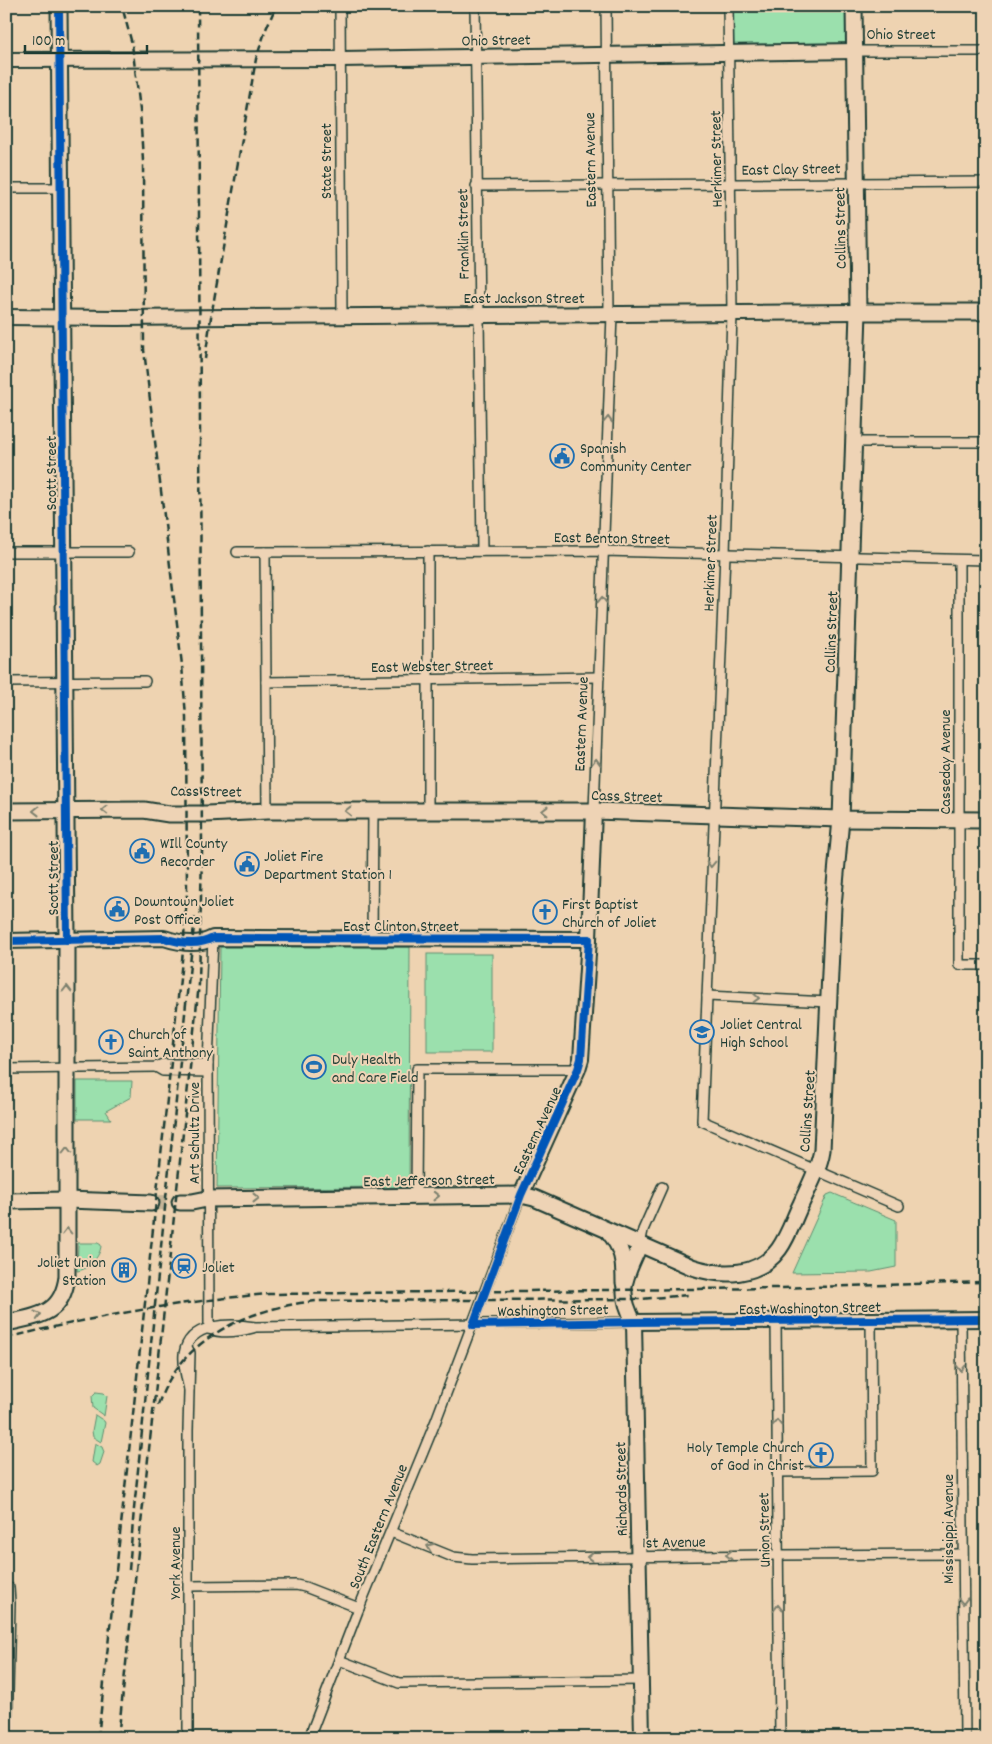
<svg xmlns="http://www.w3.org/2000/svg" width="992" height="1744" font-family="Dekko,sans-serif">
<rect width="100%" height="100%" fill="#eed3b1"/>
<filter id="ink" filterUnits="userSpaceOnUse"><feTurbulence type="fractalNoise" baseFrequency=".02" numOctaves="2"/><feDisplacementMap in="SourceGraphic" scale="10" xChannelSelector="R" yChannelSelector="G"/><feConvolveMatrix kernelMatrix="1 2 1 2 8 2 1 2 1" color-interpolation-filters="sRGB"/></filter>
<g filter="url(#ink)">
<g fill="#9be0ad" stroke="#5d8e70">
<polygon points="733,6 852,6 852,49 734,51"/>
<polygon points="220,947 410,947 409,1187 217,1188"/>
<rect x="427" y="954" width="65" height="98"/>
<polygon points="77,1081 132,1081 131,1097 106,1111 111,1119 77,1119"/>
<polygon points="832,1193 896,1220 896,1267 871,1272 792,1273 827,1195"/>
<path d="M78 1243H98L101 1245C101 1256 88 1270 77 1271Z"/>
<polygon points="96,1392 104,1393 107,1396 104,1416 93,1408 92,1396"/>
<polygon points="95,1415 104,1421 105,1423 101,1442 93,1437 92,1431"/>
<polygon points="95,1443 102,1447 104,1452 100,1464 97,1466 92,1462"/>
</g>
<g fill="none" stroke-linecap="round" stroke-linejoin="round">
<polyline stroke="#c5b598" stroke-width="15" stroke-dasharray="15 8" stroke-linecap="butt" points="151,1203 180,1202"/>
<g stroke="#1f3d34" stroke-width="12">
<g id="street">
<polyline points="340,6 342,316"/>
<polyline points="475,6 482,551"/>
<polyline points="606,6 609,314"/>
<polyline points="728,6 732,313 725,554 702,1121 899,1206"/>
<polyline points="855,51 986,51"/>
<polyline points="476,186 986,182"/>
<polyline points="6,188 61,188"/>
<polyline points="853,442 986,442"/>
<polyline points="6,552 129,552"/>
<polyline points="237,552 603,551 986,560"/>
<polyline points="265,552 267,811"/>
<polyline points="959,560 959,965 986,965"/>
<polyline points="6,682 145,681"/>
<polyline points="266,682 599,677"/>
<polyline points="428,811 428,551"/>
<polyline points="594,811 612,314"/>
<polyline points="372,938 373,811"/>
<polyline points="707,996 829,1002"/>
<polyline points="156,1067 163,1071 208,1072"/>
<polyline points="6,1069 156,1067 163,1064 208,1064"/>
<polyline points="416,1196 417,1069 578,1069"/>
<polyline points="640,1245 643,1230 662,1187"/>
<polyline points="961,1320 965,1738"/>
<polyline points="776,1321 780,1738"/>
<polyline points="209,1329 208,1064 213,938"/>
<path d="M209 1329C223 1334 238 1332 253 1328"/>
<polyline points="187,1347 190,1353 188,1430 188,1738"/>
<path d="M189 1389C186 1378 183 1366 184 1354 189 1322 231 1323 255 1327L634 1322"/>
<polyline points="777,1472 872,1471 871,1320"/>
<polyline points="391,1532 453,1557 472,1559 778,1555 962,1554"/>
<polyline points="189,1586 296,1585 305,1587 359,1608"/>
<polyline points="6,1588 9,1588 10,1603 7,1738"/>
<polyline points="339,1660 399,1683 642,1680"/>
<polyline points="309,1738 359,1608 435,1423 521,1195"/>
</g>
</g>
<g stroke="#1f3d34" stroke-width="18">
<g id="secondary">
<polyline points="6,60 341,59 855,51"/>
<polyline points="6,317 117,318 858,312"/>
<path d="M6 941 164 938C179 943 198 946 213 938L589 939"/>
<polyline points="521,1195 578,1069 581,1059 589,939 594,811"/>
<path d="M640 1245C626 1278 616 1288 634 1322L642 1738"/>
<polyline points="634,1322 986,1319"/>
</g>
</g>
<g stroke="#1f3d34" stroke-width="19">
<g id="primary">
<polyline points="858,312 986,312"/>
<polyline points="6,811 144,810 169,814 207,814 267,811 594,811 841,819 986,820"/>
<polyline points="6,1201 67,1200 151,1203"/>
<path d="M180 1202H192L207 1199 521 1195 534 1198 692 1267C722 1277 759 1277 779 1249 789 1235 794 1218 801 1204 809 1186 819 1169 822 1150L833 906 841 819 858 312 854 6"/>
<path d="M609 1232C623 1249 624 1261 624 1283"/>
<path d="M6 1323C38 1316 62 1315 67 1277V940L59 6"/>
</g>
</g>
<use href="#street" stroke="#eed3b5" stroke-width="9"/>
<use href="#secondary" stroke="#eed3b5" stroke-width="14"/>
<use href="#primary" stroke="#eed3b5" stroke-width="15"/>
<g stroke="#1f3d34" stroke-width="2.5" stroke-dasharray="8 4" stroke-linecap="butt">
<polyline points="205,359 211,317 256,59 266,29 276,6"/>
<path d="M6 1338C92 1317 180 1301 269 1294L779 1288 986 1282"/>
<path d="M158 1405C180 1337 251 1308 316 1301L640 1299 688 1295"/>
<polyline points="129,1570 134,1509 195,916"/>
<polyline points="98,1738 183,951 187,893 186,717 182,665 144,350 143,161 140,110 132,44 122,6"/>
<polyline points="118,1738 199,984 202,853 198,6"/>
</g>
<g stroke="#eed3b5" stroke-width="11">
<g id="cycleway">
<polyline points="59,6 67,940"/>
<path d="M6 941 164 938C179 943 198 946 213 938L589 939 581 1059 578 1069 521 1195 473 1325 634 1322 986 1319"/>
</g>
</g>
<use href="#cycleway" stroke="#0057b8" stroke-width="8"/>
</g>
<defs><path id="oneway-chevron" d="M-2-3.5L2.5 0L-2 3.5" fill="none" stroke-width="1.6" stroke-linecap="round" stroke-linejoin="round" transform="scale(1.25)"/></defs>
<g stroke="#7c806e">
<use href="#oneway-chevron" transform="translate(608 420) rotate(-88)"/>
<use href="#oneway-chevron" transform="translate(602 600) rotate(-88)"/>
<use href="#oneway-chevron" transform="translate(596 762) rotate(-88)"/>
<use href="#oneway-chevron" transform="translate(105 810) rotate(180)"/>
<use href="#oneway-chevron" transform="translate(36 811) rotate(179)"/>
<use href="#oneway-chevron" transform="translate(348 811) rotate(-180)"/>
<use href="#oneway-chevron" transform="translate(545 811) rotate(-180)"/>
<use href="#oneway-chevron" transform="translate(711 864) rotate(92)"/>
<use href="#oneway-chevron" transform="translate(67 989) rotate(-90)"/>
<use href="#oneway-chevron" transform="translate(756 998) rotate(3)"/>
<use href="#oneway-chevron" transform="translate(67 1151) rotate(-90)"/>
<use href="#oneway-chevron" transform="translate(436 1196)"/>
<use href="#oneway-chevron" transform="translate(256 1198)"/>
<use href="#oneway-chevron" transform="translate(67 1231) rotate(-90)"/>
<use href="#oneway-chevron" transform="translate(38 1315) rotate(-16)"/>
<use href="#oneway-chevron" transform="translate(961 1368) rotate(90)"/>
<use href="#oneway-chevron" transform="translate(777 1423) rotate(-90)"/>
<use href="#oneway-chevron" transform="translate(430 1547) rotate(-158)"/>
<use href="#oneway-chevron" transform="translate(729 1555) rotate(179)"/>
<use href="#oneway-chevron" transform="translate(590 1557) rotate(179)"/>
<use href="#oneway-chevron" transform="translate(963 1601) rotate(89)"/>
<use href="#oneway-chevron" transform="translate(778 1608) rotate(-91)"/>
</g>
</g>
<defs>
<g id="civic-ring" transform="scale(1.25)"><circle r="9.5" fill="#eed3b5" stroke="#1f6fb2" stroke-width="1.5"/><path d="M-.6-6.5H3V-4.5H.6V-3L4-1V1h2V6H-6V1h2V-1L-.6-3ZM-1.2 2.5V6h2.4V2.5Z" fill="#1f6fb2"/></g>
<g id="church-ring" transform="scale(1.25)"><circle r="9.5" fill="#eed3b5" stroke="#1f6fb2" stroke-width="1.5"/><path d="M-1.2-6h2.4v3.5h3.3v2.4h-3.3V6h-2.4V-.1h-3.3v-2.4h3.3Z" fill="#1f6fb2"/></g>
<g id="school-ring" transform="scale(1.25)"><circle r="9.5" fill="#eed3b5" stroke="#1f6fb2" stroke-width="1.5"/><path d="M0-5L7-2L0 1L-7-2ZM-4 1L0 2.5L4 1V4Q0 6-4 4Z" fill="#1f6fb2"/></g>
<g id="stadium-ring" transform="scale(1.25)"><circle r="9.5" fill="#eed3b5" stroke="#1f6fb2" stroke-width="1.5"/><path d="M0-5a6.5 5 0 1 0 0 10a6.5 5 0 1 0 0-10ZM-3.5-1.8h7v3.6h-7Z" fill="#1f6fb2"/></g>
<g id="station-ring" transform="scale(1.25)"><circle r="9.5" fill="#eed3b5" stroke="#1f6fb2" stroke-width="1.5"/><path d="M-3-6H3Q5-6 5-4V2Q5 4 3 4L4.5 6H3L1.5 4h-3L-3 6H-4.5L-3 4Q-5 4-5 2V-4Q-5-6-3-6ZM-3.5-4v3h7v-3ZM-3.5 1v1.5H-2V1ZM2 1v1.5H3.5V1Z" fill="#1f6fb2"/></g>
<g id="building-ring" transform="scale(1.25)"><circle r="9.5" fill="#eed3b5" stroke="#1f6fb2" stroke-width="1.5"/><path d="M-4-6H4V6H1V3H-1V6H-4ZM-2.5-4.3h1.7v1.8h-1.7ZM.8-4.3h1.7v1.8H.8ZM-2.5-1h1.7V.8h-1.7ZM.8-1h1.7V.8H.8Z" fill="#1f6fb2"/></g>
</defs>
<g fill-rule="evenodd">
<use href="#civic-ring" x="562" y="456"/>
<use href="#civic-ring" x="142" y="851"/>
<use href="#civic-ring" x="247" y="864"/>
<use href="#civic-ring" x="117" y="909"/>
<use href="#church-ring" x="545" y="912"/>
<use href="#school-ring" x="702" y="1032"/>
<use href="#church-ring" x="111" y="1042"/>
<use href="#stadium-ring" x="314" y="1067"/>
<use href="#station-ring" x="184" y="1266"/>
<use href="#building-ring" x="124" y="1270"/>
<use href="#church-ring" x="821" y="1455"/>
</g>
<g text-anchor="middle" stroke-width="4" stroke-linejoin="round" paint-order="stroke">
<g font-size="16" fill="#1f3d34" stroke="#eed3b5">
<text x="901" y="39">Ohio Street</text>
<text transform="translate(496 39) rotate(-1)" y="6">Ohio Street</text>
<text transform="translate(715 159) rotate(-91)" y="6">Herkimer Street</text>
<text transform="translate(589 160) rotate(-91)" y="6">Eastern Avenue</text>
<text transform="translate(325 161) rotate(-90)" y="6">State Street</text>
<text transform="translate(791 168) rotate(-1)" y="6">East Clay Street</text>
<text transform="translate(839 228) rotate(-91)" y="6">Collins Street</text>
<text transform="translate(462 234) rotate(-91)" y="6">Franklin Street</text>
<text x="524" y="303">East Jackson Street</text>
<text transform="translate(50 473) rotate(-90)" y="6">Scott Street</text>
<text transform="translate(612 537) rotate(1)" y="6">East Benton Street</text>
<text transform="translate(709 563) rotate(-88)" y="6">Herkimer Street</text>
<text transform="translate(830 632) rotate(-88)" y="6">Collins Street</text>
<text transform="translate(432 665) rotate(-1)" y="6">East Webster Street</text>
<text transform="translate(580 724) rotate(-88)" y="6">Eastern Avenue</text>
<text transform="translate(944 762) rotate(-90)" y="6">Casseday Avenue</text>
<text transform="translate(206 790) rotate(1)" y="6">Cass Street</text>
<text transform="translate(627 795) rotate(2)" y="6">Cass Street</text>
<text transform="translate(52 878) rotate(-90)" y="6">Scott Street</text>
<text x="401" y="931">East Clinton Street</text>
<text transform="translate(806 1111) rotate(-86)" y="6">Collins Street</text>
<text transform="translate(536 1130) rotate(-65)" y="6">Eastern Avenue</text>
<text transform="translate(193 1133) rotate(-90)" y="6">Art Schultz Drive</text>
<text transform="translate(429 1179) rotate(-1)" y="6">East Jefferson Street</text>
<text transform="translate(810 1307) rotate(-1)" y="6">East Washington Street</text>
<text transform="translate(553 1309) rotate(-1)" y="6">Washington Street</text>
<text transform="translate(620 1489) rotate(-91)" y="6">Richards Street</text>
<text transform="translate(377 1526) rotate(-68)" y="6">South Eastern Avenue</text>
<text transform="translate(947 1529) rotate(-90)" y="6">Mississippi Avenue</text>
<text transform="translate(763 1530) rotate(-91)" y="6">Union Street</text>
<text transform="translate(674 1541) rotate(-1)" y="6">1st Avenue</text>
<text transform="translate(174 1563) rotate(-90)" y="6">York Avenue</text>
</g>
<g font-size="16" fill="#1f3d34" stroke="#eed3b5" text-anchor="start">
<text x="580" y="453">Spanish<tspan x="580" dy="18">Community Center</tspan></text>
<text x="160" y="848">WIll County<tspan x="160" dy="18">Recorder</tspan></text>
<text x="264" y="861">Joliet Fire<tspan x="264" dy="18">Department Station 1</tspan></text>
<text x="134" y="906">Downtown Joliet<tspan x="134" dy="18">Post Office</tspan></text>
<text x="562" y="909">First Baptist<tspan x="562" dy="18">Church of Joliet</tspan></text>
<text x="720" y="1029">Joliet Central<tspan x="720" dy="18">High School</tspan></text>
<text x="128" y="1039">Church of<tspan x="128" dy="18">Saint Anthony</tspan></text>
<text x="332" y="1064">Duly Health<tspan x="332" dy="18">and Care Field</tspan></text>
<text x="106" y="1267" text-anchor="end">Joliet Union<tspan x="106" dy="18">Station</tspan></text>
<text x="202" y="1272">Joliet</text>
<text x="804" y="1452" text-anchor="end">Holy Temple Church<tspan x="804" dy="18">of God in Christ</tspan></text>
</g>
</g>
<rect width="992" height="1744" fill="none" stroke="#eed3b5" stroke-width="25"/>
<rect x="12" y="12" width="967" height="1719" fill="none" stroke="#1f3d34" stroke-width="2" filter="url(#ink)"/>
<path d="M25 45v8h122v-8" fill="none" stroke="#1f3d34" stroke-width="2.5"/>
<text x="32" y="45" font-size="15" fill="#1f3d34" stroke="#eed3b5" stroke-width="4" paint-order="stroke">100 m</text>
</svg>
